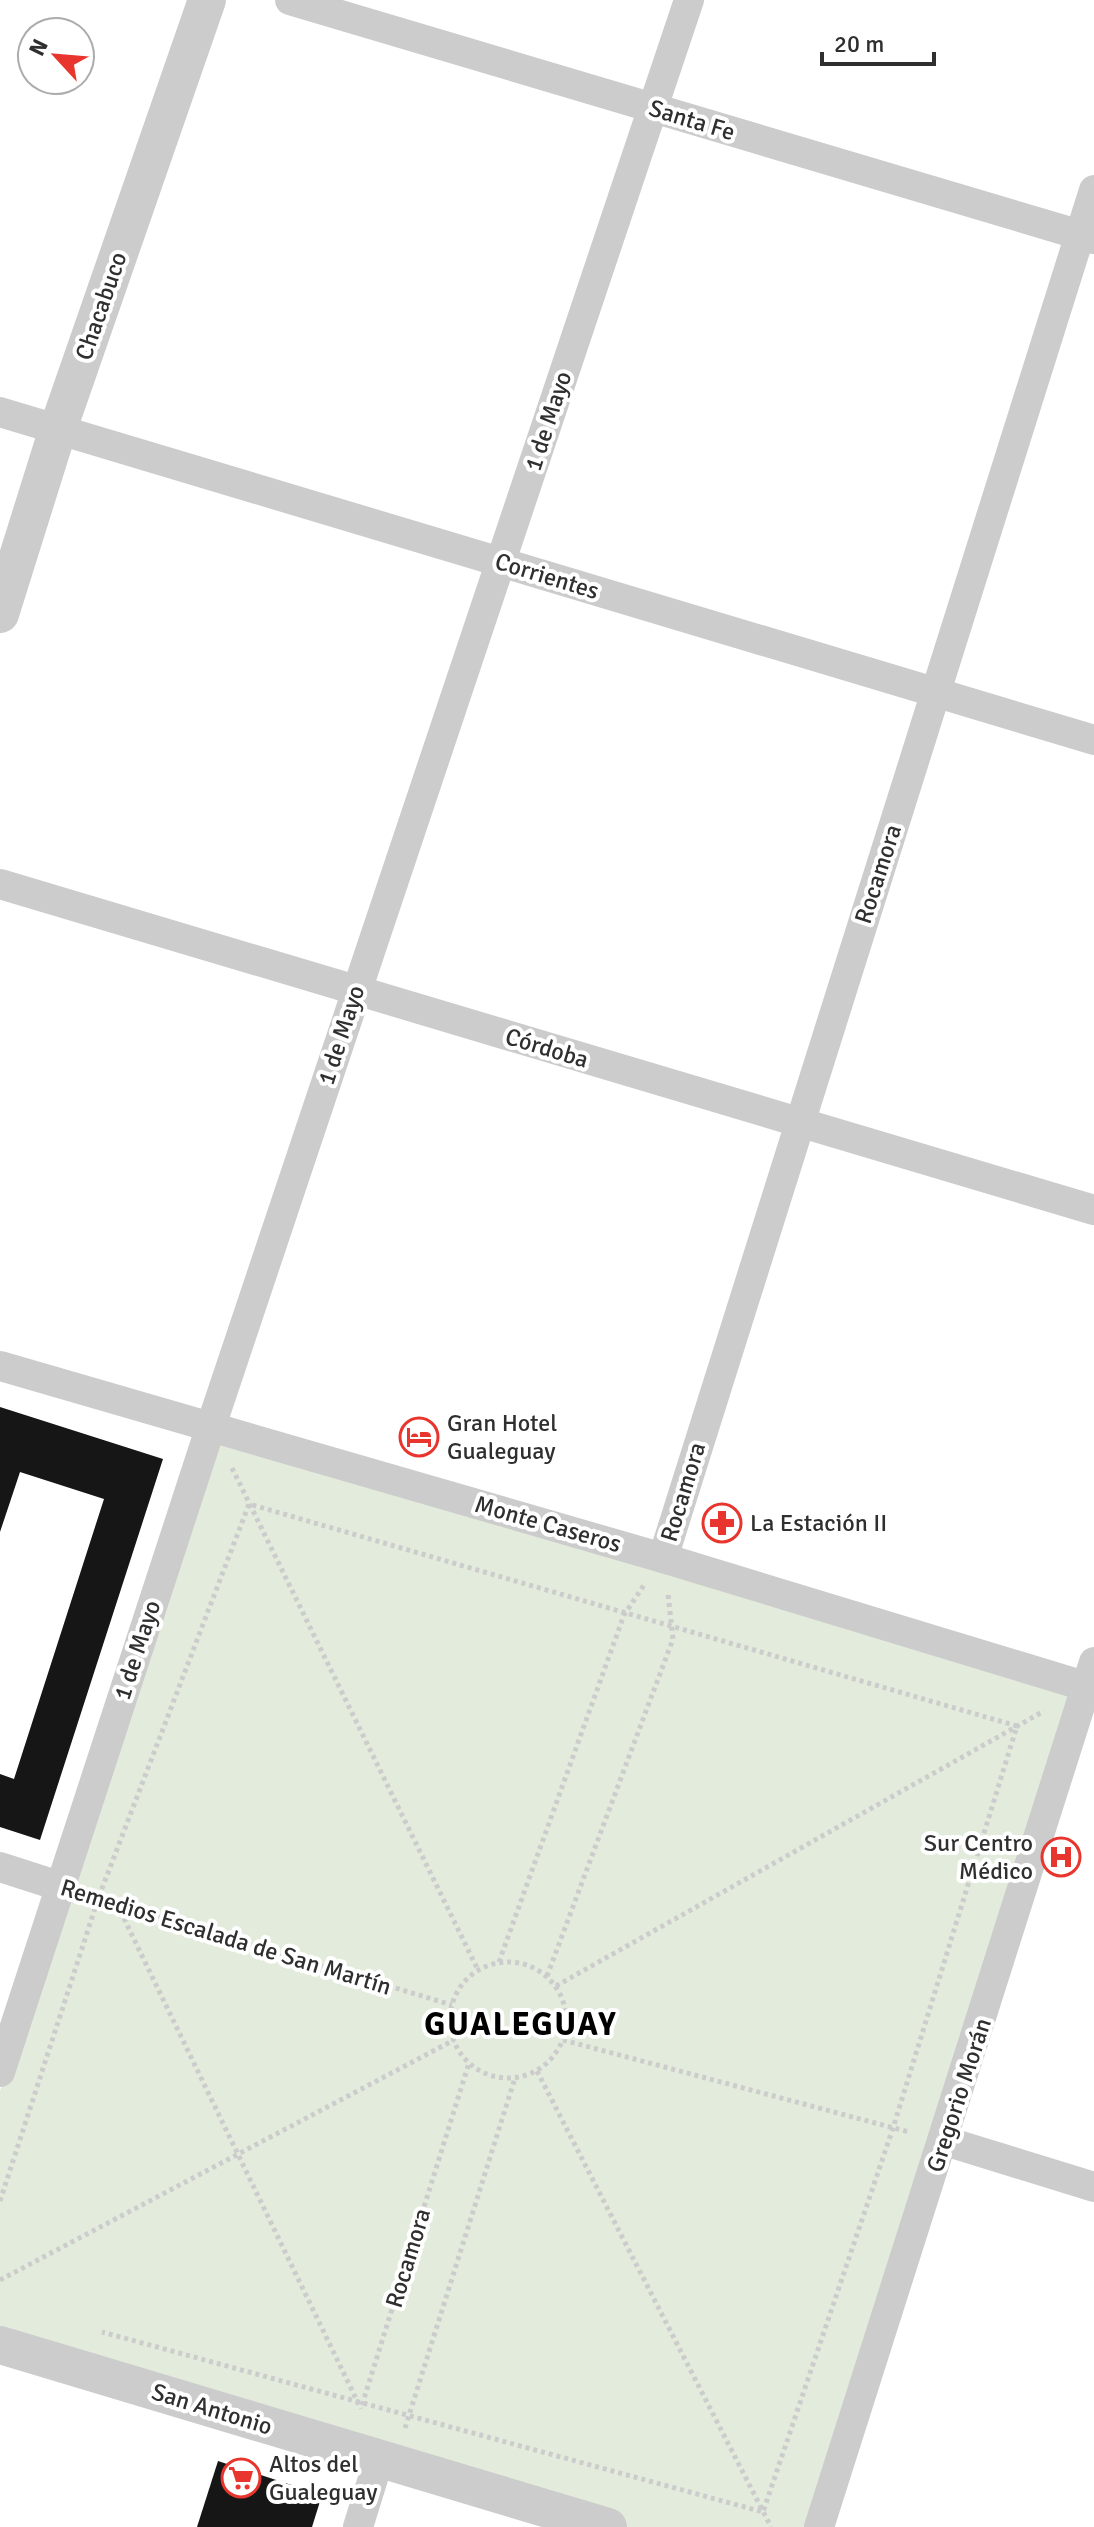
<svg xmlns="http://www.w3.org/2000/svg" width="1094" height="2527" font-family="Signika,sans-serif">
<rect width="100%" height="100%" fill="#fff"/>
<polygon fill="#e3ecdc" points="213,1428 1085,1688 817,2527 616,2527 0,2341 0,2091"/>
<g fill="#161616">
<polygon points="0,1407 163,1459 40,1840 0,1827 0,1774 14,1779 104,1499 20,1472 0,1532"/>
<polygon points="218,2461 322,2495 312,2527 197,2527"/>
</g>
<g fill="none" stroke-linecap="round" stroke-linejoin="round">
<g stroke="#ccc" stroke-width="5" stroke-dasharray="4 4" stroke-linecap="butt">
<polyline points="232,1468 478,1970"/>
<polyline points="97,1898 452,2005"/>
<polyline points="117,1904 361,2409"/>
<circle cx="508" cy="2020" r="58"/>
<polyline points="499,1962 624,1615 644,1585"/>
<polyline points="547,1976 673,1639 668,1594"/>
<polyline points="556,1986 1044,1711"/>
<polyline points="563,2040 909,2132"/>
<polyline points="537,2071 771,2527"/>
<polyline points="0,2201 98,1899 249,1504 1017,1726 893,2128 763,2512 102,2332"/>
<polyline points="0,2280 454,2040"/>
<polyline points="362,2405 469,2063"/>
<polyline points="405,2428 515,2078"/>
</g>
<g stroke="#ccc" stroke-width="30">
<polyline points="290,0 1094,239"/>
<polyline points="0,412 1094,740"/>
<polyline points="0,884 1094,1210"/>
<polyline points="0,1366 663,1558 1094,1689"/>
<polyline points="663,1558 1094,190"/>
<polyline points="0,1867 59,1886"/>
<polyline points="0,2072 211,1426 689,0"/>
<polyline points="945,2141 1094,2187"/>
<polyline points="358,2527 379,2459"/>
<polyline points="819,2527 1094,1662"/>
</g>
<g stroke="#ccc" stroke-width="38">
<polyline points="0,614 58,429 207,0"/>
<polyline points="0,2345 608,2527"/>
</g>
</g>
<defs>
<g id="hotel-ring" transform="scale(2)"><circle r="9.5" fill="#fff" stroke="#e8362e" stroke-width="1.5"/><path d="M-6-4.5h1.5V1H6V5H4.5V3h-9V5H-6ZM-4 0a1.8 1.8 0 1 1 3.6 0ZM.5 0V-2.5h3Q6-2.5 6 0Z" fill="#e8362e"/></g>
<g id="pharmacy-ring" transform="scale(2)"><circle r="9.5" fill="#fff" stroke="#e8362e" stroke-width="1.5"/><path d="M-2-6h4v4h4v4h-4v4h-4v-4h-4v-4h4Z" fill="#e8362e"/></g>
<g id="hospital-ring" transform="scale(2)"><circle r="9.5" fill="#fff" stroke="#e8362e" stroke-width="1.5"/><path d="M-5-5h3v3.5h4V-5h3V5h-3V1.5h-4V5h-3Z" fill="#e8362e"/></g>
<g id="supermarket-ring" transform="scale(2)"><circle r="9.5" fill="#fff" stroke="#e8362e" stroke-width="1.5"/><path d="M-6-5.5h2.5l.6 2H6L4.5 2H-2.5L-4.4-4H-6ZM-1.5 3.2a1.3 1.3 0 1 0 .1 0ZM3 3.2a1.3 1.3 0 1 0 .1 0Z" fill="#e8362e"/></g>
</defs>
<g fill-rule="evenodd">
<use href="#hotel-ring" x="419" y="1437"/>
<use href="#pharmacy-ring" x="722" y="1523"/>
<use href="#hospital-ring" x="1061" y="1857"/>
<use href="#supermarket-ring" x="241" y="2478"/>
</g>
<g text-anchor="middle" stroke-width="8" stroke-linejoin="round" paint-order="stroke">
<g font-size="24" fill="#2f2f2f" stroke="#fff">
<text transform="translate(692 120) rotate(17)" y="8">Santa Fe</text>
<text transform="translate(101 306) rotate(-71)" y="8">Chacabuco</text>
<text transform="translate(548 421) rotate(-72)" y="8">1 de Mayo</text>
<text transform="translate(547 576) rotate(17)" y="8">Corrientes</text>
<text transform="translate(878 874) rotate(-72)" y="8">Rocamora</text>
<text transform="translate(341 1035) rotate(-72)" y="8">1 de Mayo</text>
<text transform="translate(547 1048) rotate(17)" y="8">Córdoba</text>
<text transform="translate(683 1492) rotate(-73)" y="8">Rocamora</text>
<text transform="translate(548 1524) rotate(16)" y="8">Monte Caseros</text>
<text transform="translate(137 1650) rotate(-72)" y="8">1 de Mayo</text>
<text transform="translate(226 1937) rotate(17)" y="8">Remedios Escalada de San Martín</text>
<text transform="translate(959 2095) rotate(-72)" y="8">Gregorio Morán</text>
<text transform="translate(408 2258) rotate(-73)" y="8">Rocamora</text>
<text transform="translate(212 2409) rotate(17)" y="8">San Antonio</text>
</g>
<g font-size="24" fill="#2f2f2f" stroke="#fff" text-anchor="start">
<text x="447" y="1431">Gran Hotel<tspan x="447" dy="28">Gualeguay</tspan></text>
<text x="750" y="1531">La Estación II</text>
<text x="1033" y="1851" text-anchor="end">Sur Centro<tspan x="1033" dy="28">Médico</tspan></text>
<text x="269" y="2472">Altos del<tspan x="269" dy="28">Gualeguay</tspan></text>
</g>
<g font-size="32" font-weight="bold" letter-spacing="2" fill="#000" stroke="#fff">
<text x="521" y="2035">GUALEGUAY</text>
</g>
</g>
<g transform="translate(56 56) rotate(296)"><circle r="38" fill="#ffffff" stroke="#acacac" stroke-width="2"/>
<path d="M0-6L14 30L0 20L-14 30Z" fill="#e8362e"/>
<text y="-12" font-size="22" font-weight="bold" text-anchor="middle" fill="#2f2f2f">N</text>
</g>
<path d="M822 52v12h112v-12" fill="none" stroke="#2f2f2f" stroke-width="4"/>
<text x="834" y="52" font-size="24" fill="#2f2f2f" stroke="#ffffff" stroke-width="6" paint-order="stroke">20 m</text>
</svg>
